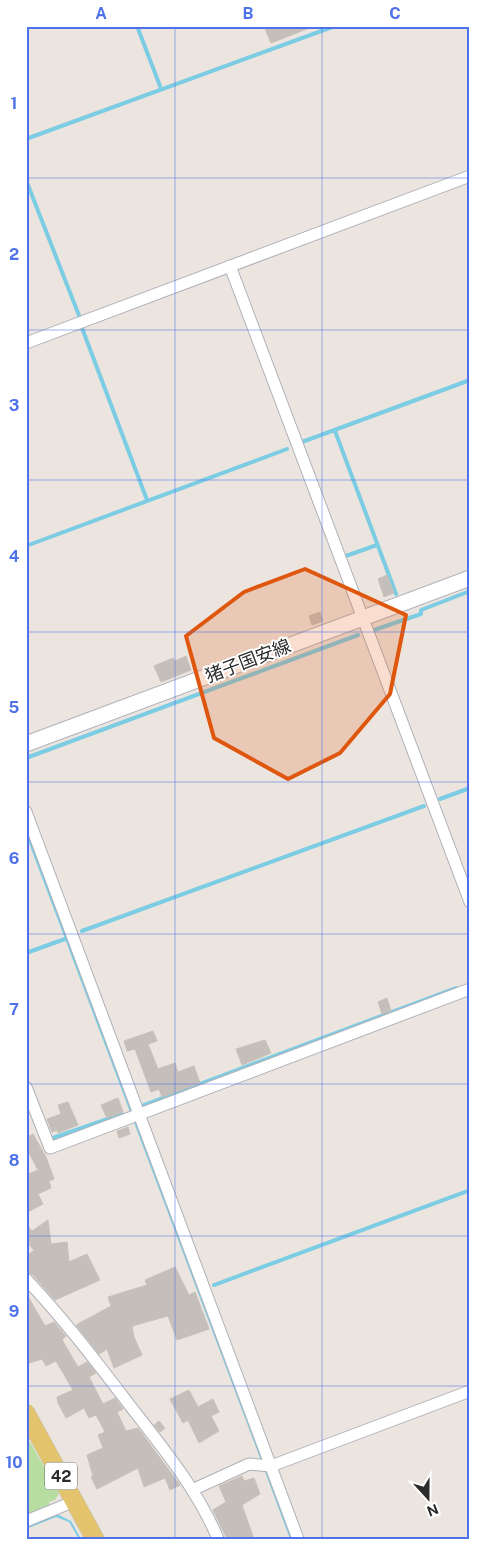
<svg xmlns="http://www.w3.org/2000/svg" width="496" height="1565" font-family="'Public Sans','Noto Sans JP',sans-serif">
<rect width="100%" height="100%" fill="#ece5df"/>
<polygon fill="#b7dda1" points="26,1435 59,1493 55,1500 49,1502 50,1507 26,1517"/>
<g fill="#7ccce3">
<polygon points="26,826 294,1539 290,1539 260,1458 26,835"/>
<polygon points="57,1514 71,1521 81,1539 79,1539 69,1522 56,1517 26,1529 26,1526"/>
</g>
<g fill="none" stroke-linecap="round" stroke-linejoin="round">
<g stroke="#7ccce3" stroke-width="4">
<polyline points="137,26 160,86"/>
<polyline points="26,139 335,26"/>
<polyline points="26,180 80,318"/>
<polyline points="82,328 147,500"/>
<polyline points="335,431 396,594"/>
<polyline points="302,442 470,380"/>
<polyline points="26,546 287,449"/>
<polyline points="343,557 377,545"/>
<polyline points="374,630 421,614 421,610 470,591"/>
<polyline points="26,758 358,635"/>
<polyline points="440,799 470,788"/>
<polyline points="82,931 424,806"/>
<polyline points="26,953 65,939"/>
<polyline points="144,1105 456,988"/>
<polyline points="50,1139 122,1114"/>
<polyline points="214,1285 470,1190"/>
</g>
</g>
<g fill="#c4bfbb" stroke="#c7c1b8">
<polygon points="264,26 312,26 312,27 271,43"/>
<polygon points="387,575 394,593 384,597 378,579"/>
<polygon points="320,612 323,621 312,625 309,616"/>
<polygon points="186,656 191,670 161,682 154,666 173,658 175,661"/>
<polygon points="387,998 391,1011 382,1014 378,1002"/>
<polygon points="153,1031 157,1041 148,1044 158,1069 175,1063 178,1072 194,1066 200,1083 162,1097 159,1089 151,1092 135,1049 127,1051 124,1041"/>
<polygon points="265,1040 271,1053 242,1065 236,1049"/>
<polygon points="118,1098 123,1112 107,1118 101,1105"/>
<polygon points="68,1102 78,1125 58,1133 57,1130 52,1132 47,1119 61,1114 58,1105"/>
<polygon points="128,1127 130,1134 119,1138 117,1131"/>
<polygon points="33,1134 46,1157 54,1179 49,1181 51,1188 38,1194 43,1204 26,1213 26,1175 38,1170 26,1147 26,1138"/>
<polygon points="48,1220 51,1244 67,1242 69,1262 87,1254 100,1280 55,1300 32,1274 26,1272 26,1257 34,1250 26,1241 26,1224 32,1231"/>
<polygon points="175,1267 189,1295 195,1292 209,1329 177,1340 168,1316 132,1326 134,1337 142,1355 114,1368 107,1349 99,1354 76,1325 111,1306 108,1297 147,1285 145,1280"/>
<polygon points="26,1293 45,1326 54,1322 66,1336 62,1340 78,1367 87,1362 96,1373 89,1377 103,1404 115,1398 123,1409 117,1412 126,1431 138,1428 180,1485 170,1490 165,1478 144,1487 138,1468 97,1489 91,1477 93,1476 87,1455 103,1448 98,1435 105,1432 96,1415 89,1418 84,1408 66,1418 58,1403 57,1397 73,1390 56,1361 46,1366 42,1359 26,1364"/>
<polygon points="189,1390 198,1407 213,1399 219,1412 211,1416 219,1431 199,1443 188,1420 183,1423 170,1399"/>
<polygon points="159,1421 165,1428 160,1432 154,1425"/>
<polygon points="242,1476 244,1481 254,1478 260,1494 242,1505 254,1539 227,1539 213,1510 226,1502 219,1486"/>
</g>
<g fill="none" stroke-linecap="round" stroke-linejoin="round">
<g stroke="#afb1ba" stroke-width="13">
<g id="street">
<polyline points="230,266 470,902"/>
<polyline points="26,343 470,176"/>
<polyline points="26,812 298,1539"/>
<polyline points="26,1087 50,1148 470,989"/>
<path d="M26 1279C63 1318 95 1360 128 1403 161 1446 197 1488 218 1539"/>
<polyline points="192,1490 249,1464 271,1466 470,1391"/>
<polyline points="26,1521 75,1501"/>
</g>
</g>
<g stroke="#afb1ba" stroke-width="17">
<polyline id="secondary" points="26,744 470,578"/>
</g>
<g stroke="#c4c4c4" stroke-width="19">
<polyline id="primary" points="26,1413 95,1539"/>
</g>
<use href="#street" stroke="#fff" stroke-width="11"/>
<use href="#secondary" stroke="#fff" stroke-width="15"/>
<use href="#primary" stroke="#e3c36c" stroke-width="18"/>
</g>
<path fill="#df570e" fill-opacity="0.2" stroke="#df570e" stroke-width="4" stroke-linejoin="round" d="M305 569 406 615 390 694 340 753 288 779 214 738 186 636 244 592Z"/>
<path fill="none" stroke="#4f71e9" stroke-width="1" stroke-opacity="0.55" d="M175 26V1539M322 26V1539M26 178H470M26 330H470M26 480H470M26 632H470M26 782H470M26 934H470M26 1084H470M26 1236H470M26 1386H470"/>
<g text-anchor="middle" stroke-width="4" stroke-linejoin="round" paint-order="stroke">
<rect fill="#fff" stroke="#6b6b6b" stroke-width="1" x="45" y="1462.5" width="32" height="27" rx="4"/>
<g font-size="16" font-weight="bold" fill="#2b2b2b">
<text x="61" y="1482">42</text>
</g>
<g font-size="18" fill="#2b2b2b" stroke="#fff">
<text transform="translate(248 661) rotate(-21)" y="6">猪子国安線</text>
</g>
</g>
<rect width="496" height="1565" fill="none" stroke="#ffffff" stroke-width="55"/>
<g transform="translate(428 1498) rotate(159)" stroke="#ffffff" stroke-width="4" paint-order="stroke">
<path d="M0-4L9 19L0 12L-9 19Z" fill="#2b2b2b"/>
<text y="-8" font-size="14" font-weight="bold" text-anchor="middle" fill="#2b2b2b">N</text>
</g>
<rect x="28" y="28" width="440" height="1510" fill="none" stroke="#4f71e9" stroke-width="2"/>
<g font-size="16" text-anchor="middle" font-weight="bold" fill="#4f71e9">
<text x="101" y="19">A</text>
<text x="248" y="19">B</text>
<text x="395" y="19">C</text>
<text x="14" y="109">1</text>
<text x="14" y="260">2</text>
<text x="14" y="411">3</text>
<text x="14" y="562">4</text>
<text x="14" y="713">5</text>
<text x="14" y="864">6</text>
<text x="14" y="1015">7</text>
<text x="14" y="1166">8</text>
<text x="14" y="1317">9</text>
<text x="14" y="1468">10</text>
</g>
</svg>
